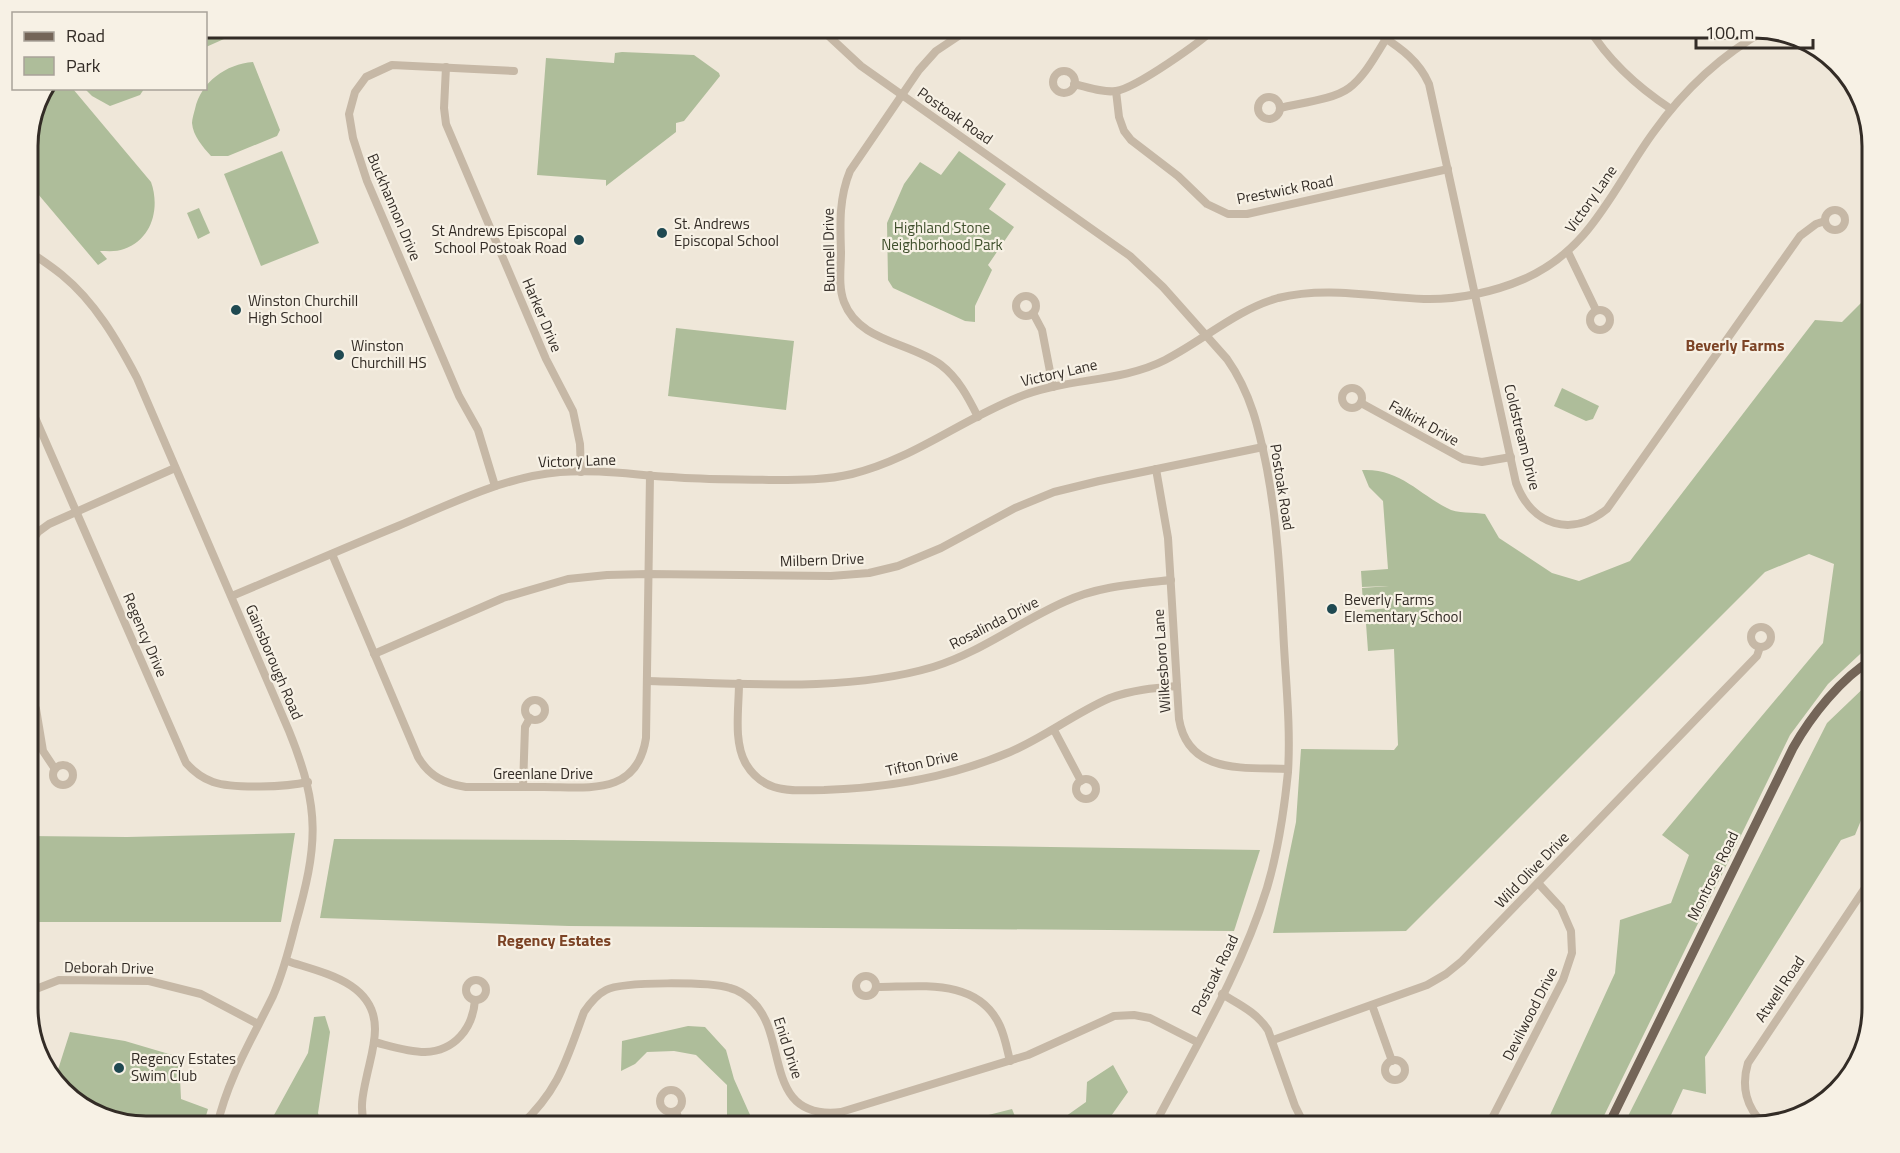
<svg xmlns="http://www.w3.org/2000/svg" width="1900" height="1153" font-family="'Titillium Web',sans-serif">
<rect width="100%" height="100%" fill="#efe7d9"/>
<g fill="#aebd9a">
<polygon points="206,27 251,27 206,47"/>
<polygon points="622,52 694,55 719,73 720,76 684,121 676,123 676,132 606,186 606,180 537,175 546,58 614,63 615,53"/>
<path d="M253 62 280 130 277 136 228 156H211C203 147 193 136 192 123 192 119 194 113 195 109 201 82 226 64 253 62Z"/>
<path d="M44 88 73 89 151 182C160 207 153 239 124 249 117 252 108 251 100 251L107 259 98 265 27 181C27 150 25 116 44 88Z"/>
<polygon points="85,89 144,89 140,95 110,106 92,96"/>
<polygon points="282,151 319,243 261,266 224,174"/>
<polygon points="959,151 1006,184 989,209 1014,227 988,265 992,270 975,306 975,322 965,321 893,288 888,280 887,223 904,184 920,162 941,175"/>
<polygon points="199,208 210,233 198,239 187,213"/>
<path d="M1863 301 1873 307V642L1828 684 1790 735 1599 1126H1545L1615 973 1620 920 1671 903 1689 855 1662 835 1823 643 1834 564 1809 554 1765 572 1406 931 1273 933 1296 822 1301 749 1394 750 1398 745 1394 649 1368 651 1365 610 1391 608 1390 602 1363 604 1362 588 1389 586 1362 587 1361 571 1388 569 1383 501 1369 487 1362 470C1399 468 1418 493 1447 508 1457 514 1474 512 1485 514L1499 538 1552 573 1579 581 1630 561 1815 320 1842 322Z"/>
<polygon points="676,328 794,341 786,410 668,396"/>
<polygon points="1562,388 1599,406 1593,419 1586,421 1554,406"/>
<polygon points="1873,679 1873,791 1855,835 1841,840 1705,1057 1706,1094 1683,1089 1666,1126 1623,1126 1827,723"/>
<polygon points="295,833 281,922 27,922 27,836 127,837"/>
<polygon points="334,839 573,840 1260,850 1234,931 569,926 320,918"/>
<polygon points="325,1016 330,1032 318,1113 322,1126 268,1126 308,1053 314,1017"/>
<polygon points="688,1026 705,1027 726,1050 734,1079 755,1126 742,1126 727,1116 727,1085 696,1055 674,1051 647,1052 635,1064 621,1071 622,1041"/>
<polygon points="70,1032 125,1041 179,1057 181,1099 208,1109 203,1126 145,1126 86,1110 55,1079"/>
<polygon points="1113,1065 1128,1092 1104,1126 1052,1126 1086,1102 1087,1082"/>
<polygon points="1012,1109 1019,1126 953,1126 953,1124"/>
</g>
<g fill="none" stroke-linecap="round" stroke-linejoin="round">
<g stroke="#c6b8a6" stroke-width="8">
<path d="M819 27 861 66 1130 256 1163 287 1227 359C1251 393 1259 429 1267 469 1277 522 1280 574 1283 627 1285 675 1291 724 1288 772 1284 812 1278 851 1267 888 1241 972 1194 1049 1154 1126"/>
<path d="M972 27 936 51 919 70 850 171C839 198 840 223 841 252 841 268 838 286 844 302 859 342 910 342 941 365 958 378 968 397 978 417"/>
<path d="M1369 27C1393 44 1417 56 1429 84L1516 483C1532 526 1572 538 1607 509L1800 236 1816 224 1825 221"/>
<path d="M1588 27C1608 60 1639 88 1671 109"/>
<polyline points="446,67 444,108 446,124 546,359 573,411 580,444 581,472"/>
<circle cx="1064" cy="82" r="11"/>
<path d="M1074 84C1087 87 1103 93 1116 91 1136 88 1201 42 1216 27"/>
<polyline points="1116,91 1119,117 1124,131 1131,140 1178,176 1207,204 1228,214 1247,214 1448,169"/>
<circle cx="1269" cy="108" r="11"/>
<path d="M1280 108C1299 103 1333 100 1349 88 1365 76 1375 56 1386 39"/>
<circle cx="1835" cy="220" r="10"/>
<path d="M27 250C39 258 51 266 62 275 95 302 117 340 137 378L289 731C321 810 318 845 295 926 289 950 283 973 273 996 252 1039 228 1078 217 1126"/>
<polyline points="1568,252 1596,310"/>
<circle cx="1026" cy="306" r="10"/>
<circle cx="1600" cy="320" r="10"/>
<polyline points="1033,313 1042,330 1053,387"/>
<circle cx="1352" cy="398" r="10"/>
<path d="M27 399 186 763C194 772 202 778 213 782 233 789 287 787 308 782"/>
<polyline points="1361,403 1463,459 1482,462 1511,457"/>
<path d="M1156 469 1168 538 1179 719C1188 775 1245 767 1288 769"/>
<polyline points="495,486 478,430 459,396 367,181 353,138 349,114 355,92 366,77 392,65 514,71"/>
<polyline points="27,550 38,532 49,524 175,468"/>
<path d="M332 554 418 757C429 776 445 784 466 787 492 787 518 787 544 787 589 787 637 796 646 738L650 475"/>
<path d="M232 596C287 573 342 549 398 526 450 504 503 477 560 472 598 469 635 475 672 477 706 480 741 479 775 480 801 480 827 480 852 474 914 459 965 417 1024 395 1069 378 1122 382 1165 360 1204 340 1236 310 1278 298 1326 286 1375 297 1424 299 1457 300 1494 292 1524 279 1591 250 1613 188 1653 133 1683 91 1721 55 1766 30"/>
<circle cx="1761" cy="637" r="10"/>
<polyline points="374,654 503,598 568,579 607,575 648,574 831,576 869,573 898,566 941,548 1015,508 1054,492 1099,481 1263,447"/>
<path d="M647 681C738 683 845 693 933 667 981 652 1019 622 1064 602 1098 586 1135 584 1171 580"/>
<path d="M739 683C739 708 733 742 746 764 752 774 762 783 774 787 789 792 807 790 824 790 888 788 951 777 1010 752 1045 737 1075 713 1110 698 1132 690 1154 688 1177 686"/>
<polyline points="27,686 36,709 43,751 55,769"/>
<circle cx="535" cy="710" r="10"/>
<polyline points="1054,730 1081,781"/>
<circle cx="63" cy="775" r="10"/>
<circle cx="1086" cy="789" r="10"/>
<polyline points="523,787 525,727 530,718"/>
<path d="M287 961C323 973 375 982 375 1029 375 1045 370 1061 367 1075 363 1093 359 1109 365 1126"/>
<circle cx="866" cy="986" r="10"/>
<circle cx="476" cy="990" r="10"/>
<path d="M877 987C920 987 978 977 1000 1026 1005 1037 1007 1049 1010 1061"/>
<path d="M1222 994C1240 1005 1256 1012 1268 1030L1295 1106 1305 1126"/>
<polyline points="27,997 36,989 59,980 149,981 201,994 258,1024"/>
<polyline points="1372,1005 1392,1061"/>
<polyline points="1273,1040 1427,985 1446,974 1462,961 1757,656 1760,647"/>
<path d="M374 1042C390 1046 408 1052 425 1052 455 1051 473 1028 475 1000"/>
<circle cx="1395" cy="1070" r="10"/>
<circle cx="671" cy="1101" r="11"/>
<polyline points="676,1111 681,1126"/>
<path d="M1764 1124C1746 1108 1741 1086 1748 1063L1873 876"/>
<path d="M520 1126C559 1090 566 1061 584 1012 590 1003 596 995 606 990 623 981 711 982 730 988 738 990 747 996 753 1002 789 1036 762 1121 841 1112L1028 1055 1114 1016 1134 1015 1150 1018 1197 1042"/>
<polyline points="1488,1126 1563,980 1572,953 1571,931 1561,908 1538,883"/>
<polyline points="1746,1126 1756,1117"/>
</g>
<path stroke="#746558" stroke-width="9" d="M1608 1126 1793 748C1811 716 1841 678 1873 659"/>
</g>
<g fill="#1f4951" stroke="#f7f1e5" stroke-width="2">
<circle cx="662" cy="233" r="6"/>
<circle cx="579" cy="240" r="6"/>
<circle cx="236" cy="310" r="6"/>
<circle cx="339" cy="355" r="6"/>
<circle cx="1332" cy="609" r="6"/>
<circle cx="119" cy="1068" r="6"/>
</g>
<g text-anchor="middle" stroke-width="4.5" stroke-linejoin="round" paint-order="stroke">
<g font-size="15" fill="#332c26" stroke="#f7f1e5">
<text transform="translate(955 116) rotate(35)" y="5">Postoak Road</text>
<text transform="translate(1285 190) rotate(-11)" y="5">Prestwick Road</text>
<text transform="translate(1591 199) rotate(-55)" y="5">Victory Lane</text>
<text transform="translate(394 207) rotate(67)" y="5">Buckhannon Drive</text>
<text transform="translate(829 250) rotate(-91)" y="5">Bunnell Drive</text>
<text transform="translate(542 315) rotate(67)" y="5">Harker Drive</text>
<text transform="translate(1059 373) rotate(-13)" y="5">Victory Lane</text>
<text transform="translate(1424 423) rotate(29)" y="5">Falkirk Drive</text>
<text transform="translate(1522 437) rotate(76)" y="5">Coldstream Drive</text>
<text transform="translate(577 461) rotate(-2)" y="5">Victory Lane</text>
<text transform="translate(1282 487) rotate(81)" y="5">Postoak Road</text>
<text transform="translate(822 560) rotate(-2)" y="5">Milbern Drive</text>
<text transform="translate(994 623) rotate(-27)" y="5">Rosalinda Drive</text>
<text transform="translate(145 635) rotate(67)" y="5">Regency Drive</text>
<text transform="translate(1162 661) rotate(-94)" y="5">Wilkesboro Lane</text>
<text transform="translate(274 662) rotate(67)" y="5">Gainsborough Road</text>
<text transform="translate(922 763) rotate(-13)" y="5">Tifton Drive</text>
<text x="543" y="779">Greenlane Drive</text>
<text transform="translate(1532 870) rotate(-46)" y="5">Wild Olive Drive</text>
<text transform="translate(1713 876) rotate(-64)" y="5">Montrose Road</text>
<text transform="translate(109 968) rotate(1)" y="5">Deborah Drive</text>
<text transform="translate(1215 975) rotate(-64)" y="5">Postoak Road</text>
<text transform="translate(1780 989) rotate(-56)" y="5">Atwell Road</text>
<text transform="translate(1530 1014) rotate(-63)" y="5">Devilwood Drive</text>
<text transform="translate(788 1048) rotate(72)" y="5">Enid Drive</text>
</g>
<g font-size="15" fill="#332c26" stroke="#f7f1e5" text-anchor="start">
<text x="674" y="229">St. Andrews<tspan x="674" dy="17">Episcopal School</tspan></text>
<text x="567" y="236" text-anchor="end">St Andrews Episcopal<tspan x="567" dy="17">School Postoak Road</tspan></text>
<text x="248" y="306">Winston Churchill<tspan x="248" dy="17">High School</tspan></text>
<text x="351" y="351">Winston<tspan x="351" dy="17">Churchill HS</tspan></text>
<text x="1344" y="605">Beverly Farms<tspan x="1344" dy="17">Elementary School</tspan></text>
<text x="131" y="1064">Regency Estates<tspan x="131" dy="17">Swim Club</tspan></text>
</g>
<g font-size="15" fill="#3f4f2c" stroke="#f7f1e5">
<text x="942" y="233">Highland Stone<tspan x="942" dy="17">Neighborhood Park</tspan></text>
</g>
<g font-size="16" font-weight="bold" fill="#7c4325" stroke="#f7f1e5">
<text x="1735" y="351">Beverly Farms</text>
<text x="554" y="946">Regency Estates</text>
</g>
</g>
<path d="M0 0H1900V1153H0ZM146 38H1754A108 108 0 0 1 1862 146V1008A108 108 0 0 1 1754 1116H146A108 108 0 0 1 38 1008V146A108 108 0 0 1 146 38Z" fill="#f7f1e5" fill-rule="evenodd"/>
<path fill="none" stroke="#332c26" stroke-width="3" d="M146 38H1754A108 108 0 0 1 1862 146V1008A108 108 0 0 1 1754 1116H146A108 108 0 0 1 38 1008V146A108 108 0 0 1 146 38Z"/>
<rect x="12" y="12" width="195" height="78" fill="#f7f1e5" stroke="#a9a299" stroke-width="1.5"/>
<rect x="24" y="32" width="30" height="9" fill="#746558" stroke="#a9a299" stroke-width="1.5"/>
<text x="66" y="42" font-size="18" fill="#332c26">Road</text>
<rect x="24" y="57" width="30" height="18" fill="#aebd9a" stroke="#a9a299" stroke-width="1.5"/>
<text x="66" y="72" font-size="18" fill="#332c26">Park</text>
<path d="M1696 39v9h117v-9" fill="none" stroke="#332c26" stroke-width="3"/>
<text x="1705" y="39" font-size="18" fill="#332c26" stroke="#f7f1e5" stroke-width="4.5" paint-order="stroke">100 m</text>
</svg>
